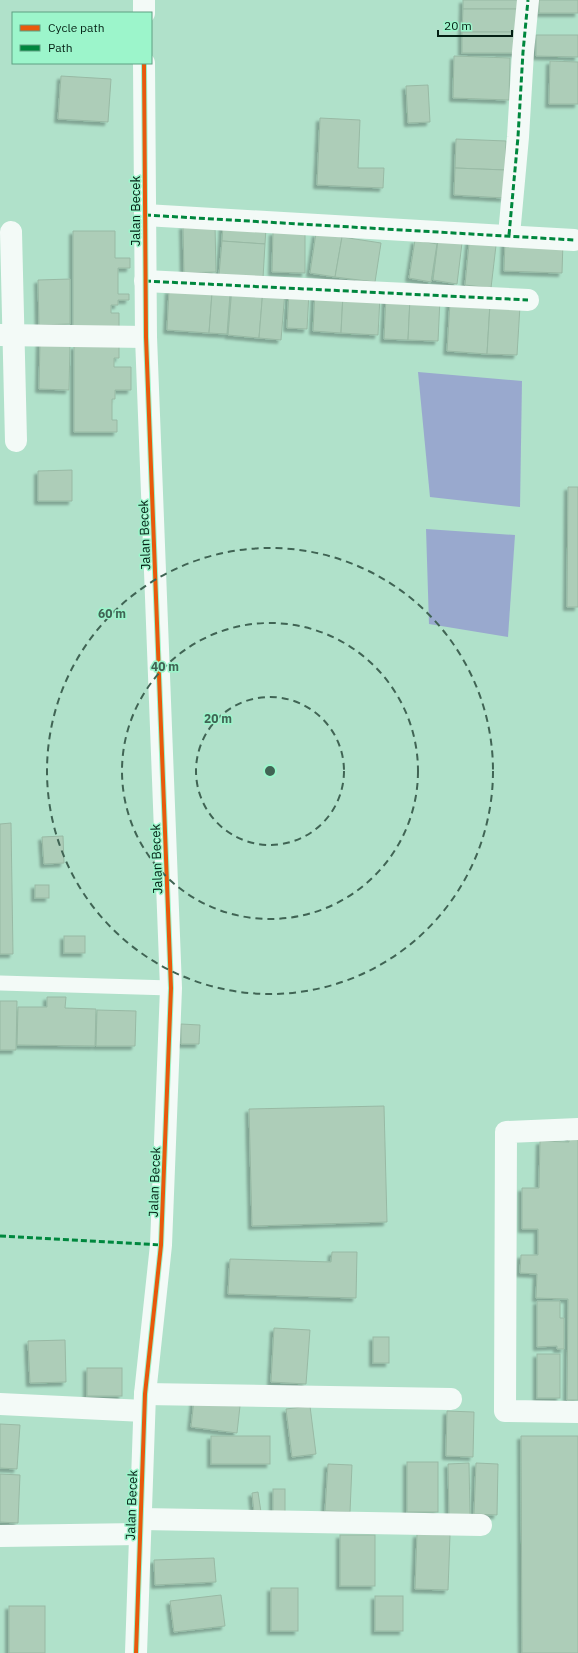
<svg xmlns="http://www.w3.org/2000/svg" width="578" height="1653" font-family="'IBM Plex Sans',sans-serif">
<defs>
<filter id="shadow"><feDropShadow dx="-3.5" dy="3.5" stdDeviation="1" flood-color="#0004"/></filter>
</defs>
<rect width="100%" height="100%" fill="#b0e1ca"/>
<g fill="#99a9ce">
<polygon points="418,372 522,381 520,507 430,497"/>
<polygon points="426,529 515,535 508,637 429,624"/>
</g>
<g fill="#adcdb8" stroke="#98b9a4" filter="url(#shadow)">
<rect x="463" y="0" width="56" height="9"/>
<rect x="539" y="0" width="39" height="13"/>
<polygon points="463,9 519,9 519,32 462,32"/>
<rect x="462" y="32" width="57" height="21"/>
<polygon points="536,35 578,35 578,57 536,56"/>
<polygon points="454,56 510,58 509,100 453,98"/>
<polygon points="550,61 578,62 578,104 549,104"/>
<polygon points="61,76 111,79 108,122 58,119"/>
<polygon points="428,85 430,122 408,123 406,86"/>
<polygon points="320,118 360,120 358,168 384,168 383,188 317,185"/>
<polygon points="456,139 506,141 505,170 455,168"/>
<polygon points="455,168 505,170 504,198 454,195"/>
<polygon points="215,225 216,272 184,273 183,226"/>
<polygon points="223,225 266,228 265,244 222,241"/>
<polygon points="73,231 115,231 115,258 130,258 130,268 118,268 118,294 129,294 129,300 118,300 118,305 111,305 111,313 119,313 119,327 73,327"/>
<polygon points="273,232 305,232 305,273 272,272"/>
<polygon points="316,233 342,237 335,277 310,273"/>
<polygon points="470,234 497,237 491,288 465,285"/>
<polygon points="342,237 381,243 375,282 335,277"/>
<polygon points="415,240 437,244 431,282 409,278"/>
<polygon points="438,240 462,243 457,284 433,280"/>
<polygon points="505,240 563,242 562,273 504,271"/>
<polygon points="222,241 265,244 263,278 219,275"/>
<polygon points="70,279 70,324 39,325 38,280"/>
<polygon points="232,287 263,289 259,338 228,335"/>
<polygon points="263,289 285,291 281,340 259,338"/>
<polygon points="169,290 212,293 209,333 167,330"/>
<polygon points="289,291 309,292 307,329 287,328"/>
<polygon points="315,292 343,294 341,333 313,331"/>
<polygon points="212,293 230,294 227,334 209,333"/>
<polygon points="343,294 380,296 378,335 341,333"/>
<polygon points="386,296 410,298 408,340 384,339"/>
<polygon points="410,298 440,299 438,341 408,340"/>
<polygon points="450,302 490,304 487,354 447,351"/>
<polygon points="490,304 520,306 517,355 487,354"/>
<polygon points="40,342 70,343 69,390 39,389"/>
<polygon points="74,346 119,346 119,358 114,358 114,367 131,367 131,390 115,390 115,399 112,399 112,420 117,420 117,432 74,432"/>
<polygon points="72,470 72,501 38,501 38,471"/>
<polygon points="568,487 578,487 578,607 567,607"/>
<polygon points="11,823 13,954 0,954 0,824"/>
<polygon points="63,836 64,863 44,864 42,837"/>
<rect x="35" y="885" width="14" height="13"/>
<rect x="64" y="936" width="21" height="17"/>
<polygon points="47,997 66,997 65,1008 96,1009 95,1046 17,1045 18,1007 47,1007"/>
<polygon points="0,1001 17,1001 16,1050 0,1050"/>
<polygon points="97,1010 136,1011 135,1046 96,1046"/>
<polygon points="181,1024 200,1025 199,1044 181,1044"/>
<polygon points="384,1106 387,1222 252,1226 249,1109"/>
<polygon points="569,1134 578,1134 578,1400 567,1400 568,1299 536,1298 537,1274 520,1273 521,1255 538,1255 538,1229 522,1229 522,1188 539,1188 540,1141 569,1142"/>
<polygon points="332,1252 357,1252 356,1298 228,1294 230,1259 331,1262"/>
<polygon points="537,1301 560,1301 560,1318 564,1318 564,1349 557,1349 557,1346 537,1347"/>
<polygon points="274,1328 310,1330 306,1384 271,1382"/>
<rect x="373" y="1337" width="16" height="26"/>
<polygon points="65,1340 66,1382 30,1383 28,1341"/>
<rect x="537" y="1354" width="23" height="44"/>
<rect x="87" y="1368" width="35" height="28"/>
<polygon points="194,1400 240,1406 237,1433 191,1427"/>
<polygon points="310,1406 316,1454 292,1457 286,1409"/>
<polygon points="447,1411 474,1412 473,1457 446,1456"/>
<polygon points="0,1424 20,1425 17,1469 0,1468"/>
<rect x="211" y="1436" width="59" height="28"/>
<polygon points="521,1436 578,1436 578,1653 522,1653"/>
<rect x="407" y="1462" width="31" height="50"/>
<polygon points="469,1463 470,1515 449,1515 448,1464"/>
<polygon points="476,1463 498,1464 497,1515 474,1514"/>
<polygon points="328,1464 352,1465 350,1512 325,1511"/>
<polygon points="0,1474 20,1475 18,1523 0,1522"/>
<rect x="273" y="1489" width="12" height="28"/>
<polygon points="258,1492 261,1512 254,1512 252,1493"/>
<polygon points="417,1534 450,1535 448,1590 415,1589"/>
<rect x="340" y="1535" width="35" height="51"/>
<polygon points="214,1558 216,1582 155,1585 154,1560"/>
<rect x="271" y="1588" width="27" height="43"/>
<polygon points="221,1595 225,1626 174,1632 170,1601"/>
<rect x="375" y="1596" width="28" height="35"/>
<rect x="9" y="1606" width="36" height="47"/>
</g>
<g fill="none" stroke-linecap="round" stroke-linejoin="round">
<polyline stroke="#f3faf7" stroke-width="15" points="0,983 171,988"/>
<g stroke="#f3faf7" stroke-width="22">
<polyline points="144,0 144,13"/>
<polyline points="145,215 574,240"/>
<polyline points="11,232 16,441"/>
<polyline points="509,235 518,137 523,52 528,0"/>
<polyline points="145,281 528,300"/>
<polyline points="0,335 146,337"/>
<polyline points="578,1129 506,1132 505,1411 578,1412"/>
<polyline points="145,1394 451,1399"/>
<polyline points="0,1404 144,1411"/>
<polyline points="141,1519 481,1525"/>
<polyline points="0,1536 140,1534"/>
<polyline points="136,1653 145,1394 161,1245 171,988 146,337 144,63"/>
</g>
<g stroke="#00873e" stroke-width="3" stroke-dasharray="6 3" stroke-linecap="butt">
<polyline points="145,215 574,240"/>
<polyline points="509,235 518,137 523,52 528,0"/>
<polyline points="145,281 528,300"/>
<polyline points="0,1236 161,1245"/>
</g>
<g stroke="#9cf5cb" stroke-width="6">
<polyline id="cycleway" points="136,1653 145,1394 161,1245 171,988 146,337 144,63"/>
</g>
<use href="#cycleway" stroke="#e8590c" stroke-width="4"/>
</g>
<g fill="none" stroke="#406454" stroke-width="2" stroke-dasharray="7 5">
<circle cx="270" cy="771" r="74"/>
<circle cx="270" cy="771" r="148"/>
<circle cx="270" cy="771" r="223"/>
</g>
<g text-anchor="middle" stroke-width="3" stroke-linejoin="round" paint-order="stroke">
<g font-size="13" fill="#042014" stroke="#9cf5cb">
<text transform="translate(135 211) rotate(-90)" y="5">Jalan Becek</text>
<text transform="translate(144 535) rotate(-92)" y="5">Jalan Becek</text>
<text transform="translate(156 859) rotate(-92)" y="5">Jalan Becek</text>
<text transform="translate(154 1182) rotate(-88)" y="5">Jalan Becek</text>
<text transform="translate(131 1505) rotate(-88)" y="5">Jalan Becek</text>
</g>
</g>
<circle cx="270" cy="771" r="6" fill="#406454" stroke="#9cf5cb" stroke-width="2"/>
<g font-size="12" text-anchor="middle" font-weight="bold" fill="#406454" stroke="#9cf5cb" stroke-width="3" stroke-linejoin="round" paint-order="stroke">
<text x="112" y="618">60 m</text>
<text x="165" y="671">40 m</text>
<text x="218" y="723">20 m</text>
</g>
<rect x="12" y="12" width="140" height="52" fill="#9cf5cb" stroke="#5fa082"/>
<rect x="20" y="25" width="20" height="6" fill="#e8590c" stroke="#5fa082"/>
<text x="48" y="32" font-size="12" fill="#042014">Cycle path</text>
<rect x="20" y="45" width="20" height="6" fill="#00873e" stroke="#5fa082"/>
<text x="48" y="52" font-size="12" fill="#042014">Path</text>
<path d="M438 30v6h74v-6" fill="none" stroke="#042014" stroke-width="2"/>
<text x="444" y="30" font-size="12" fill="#042014" stroke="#9cf5cb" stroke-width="3" paint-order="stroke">20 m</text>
</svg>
